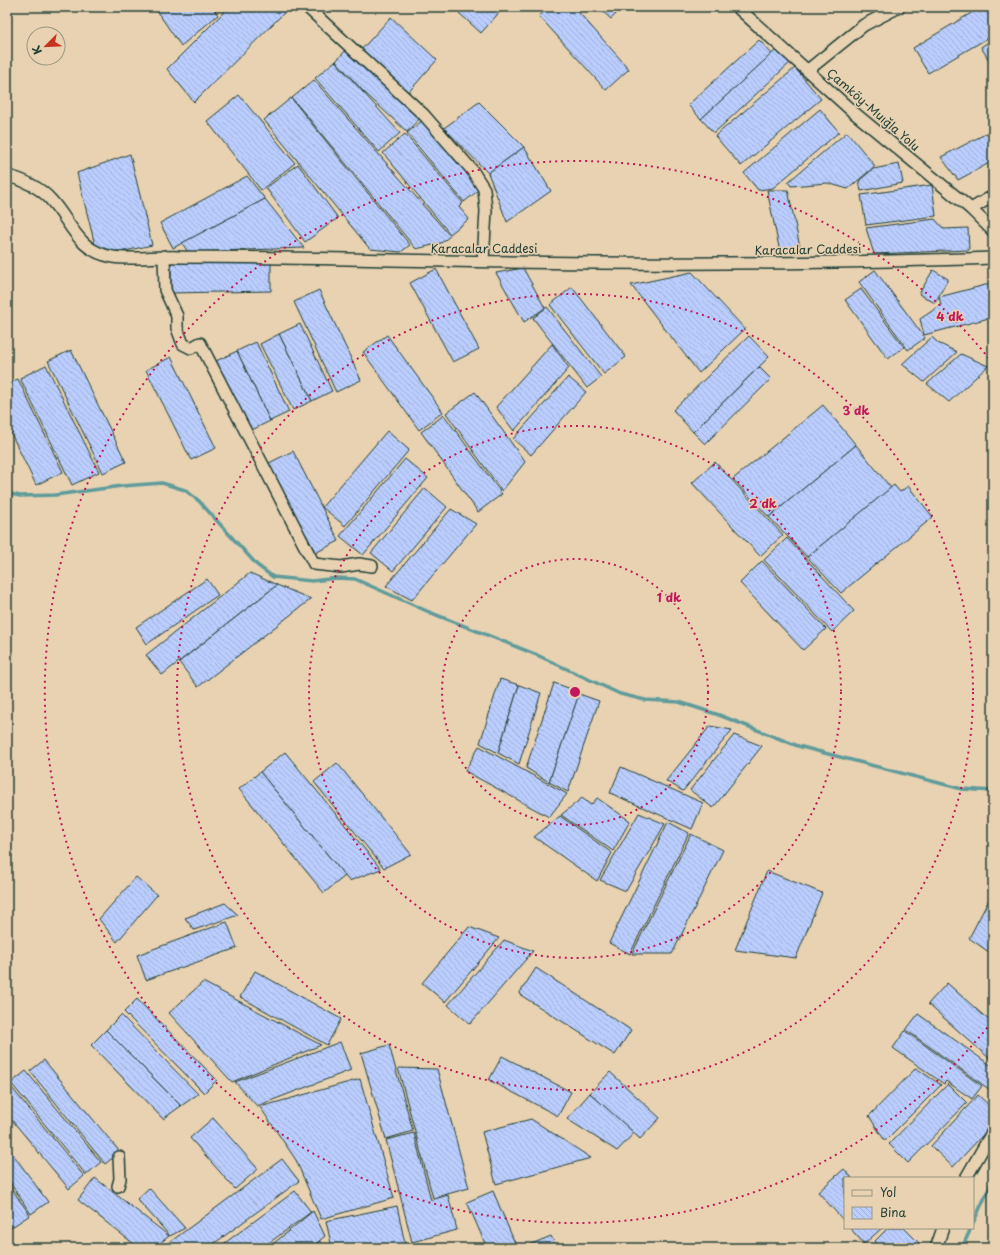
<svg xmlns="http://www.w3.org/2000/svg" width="1000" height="1255" font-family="'Playpen Sans',sans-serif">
<defs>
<pattern id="building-back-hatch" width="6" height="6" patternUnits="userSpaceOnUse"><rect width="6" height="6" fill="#bacdfd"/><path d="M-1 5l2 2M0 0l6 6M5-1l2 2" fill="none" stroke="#9fb1d9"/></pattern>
</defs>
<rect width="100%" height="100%" fill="#e8d2b2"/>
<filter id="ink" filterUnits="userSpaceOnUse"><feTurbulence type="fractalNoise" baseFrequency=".025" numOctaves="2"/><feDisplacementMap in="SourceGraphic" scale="8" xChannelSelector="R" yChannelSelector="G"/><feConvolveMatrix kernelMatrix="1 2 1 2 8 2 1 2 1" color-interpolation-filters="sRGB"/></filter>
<g filter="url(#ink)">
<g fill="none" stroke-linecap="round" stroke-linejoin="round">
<g stroke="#5f9b9b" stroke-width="3.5">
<polyline points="7,493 20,496 55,495 122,486 162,483 185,490 199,501 257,565 273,577 312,581 337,578 355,579 429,612 537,655 620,694 645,700 679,702 719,715 798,746 962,789 993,791"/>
<polyline points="973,1223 993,1180"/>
<polyline points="962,1248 971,1228"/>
</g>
</g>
<g fill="url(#building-back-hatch)" stroke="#1f3d34">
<polygon points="154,7 212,7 218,15 181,46"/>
<polygon points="229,7 290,7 194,102 167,69"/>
<polygon points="464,7 504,7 481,33 459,13"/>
<polygon points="549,7 574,7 629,69 606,90 539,16"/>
<polygon points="598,7 623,7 611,19"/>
<polygon points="981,7 993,7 993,35 928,73 913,48"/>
<polygon points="391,17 437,60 406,95 361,50"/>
<polygon points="993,39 993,67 981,47"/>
<polygon points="759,40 772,54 701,119 688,105"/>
<polygon points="778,48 791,62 714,133 701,119"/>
<polygon points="347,49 421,117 407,132 363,91 336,61"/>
<polygon points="335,61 400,133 379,152 315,78"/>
<polygon points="795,68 821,99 741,166 715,136"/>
<polygon points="314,80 450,236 441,243 416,249 292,98"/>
<polygon points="239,95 295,163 261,190 207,121"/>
<polygon points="291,98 410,245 401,252 370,249 264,120"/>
<polygon points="479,102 524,147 488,173 444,128"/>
<polygon points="820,109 839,132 773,188 758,190 744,173"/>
<polygon points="423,120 480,189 464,202 407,133"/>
<polygon points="993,130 993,161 958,180 941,157"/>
<polygon points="847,132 875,166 848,189 827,183 791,186 788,182"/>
<polygon points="405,134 463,203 459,207 469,219 450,234 383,153"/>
<polygon points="524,147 551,191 507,222 488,173"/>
<polygon points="130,154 152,245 125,251 107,251 95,245 77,173"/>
<polygon points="298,164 338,218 305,242 266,188"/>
<polygon points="899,164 903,183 861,191 859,181 873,169"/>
<polygon points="247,176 265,199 173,248 160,223"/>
<polygon points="932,185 936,216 866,225 861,195"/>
<polygon points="767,190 788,190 801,252 780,252"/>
<polygon points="265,199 304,248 188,252 182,243"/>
<polygon points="935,219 944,229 968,228 969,250 874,254 866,228"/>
<polygon points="271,260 271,291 171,293 171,261"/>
<polygon points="523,268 545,308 524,322 496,273"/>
<polygon points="436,269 479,349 453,362 410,283"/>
<polygon points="875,270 925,338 908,350 859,282"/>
<polygon points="933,270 948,279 935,303 919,294"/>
<polygon points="692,272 745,329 699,373 631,285"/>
<polygon points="993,283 993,317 924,335 920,319 941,305 939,297"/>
<polygon points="572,287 626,357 604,374 550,305"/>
<polygon points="861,289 904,347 888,359 845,300"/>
<polygon points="319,290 361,380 336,392 294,302"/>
<polygon points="547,307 601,377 587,388 533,318"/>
<polygon points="300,324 332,391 312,401 279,334"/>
<polygon points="279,334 312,401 293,410 260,344"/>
<polygon points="387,335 443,412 419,430 363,352"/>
<polygon points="749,336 769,357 693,432 673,410"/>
<polygon points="932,337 938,343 957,352 924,382 902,364"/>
<polygon points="256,342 289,412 270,421 237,351"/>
<polygon points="552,344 569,368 514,431 496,407"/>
<polygon points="71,350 126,462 103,473 48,361"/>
<polygon points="237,351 270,421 250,431 216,361"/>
<polygon points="961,354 988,366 949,402 927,384"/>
<polygon points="171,357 216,448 191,460 146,370"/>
<polygon points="46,365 99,472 72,485 20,378"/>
<polygon points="759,367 771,379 705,444 693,432"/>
<polygon points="568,377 586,392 531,455 513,439"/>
<polygon points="18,379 63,472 36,485 7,425 7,384"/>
<polygon points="475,392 525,462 502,491 446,413"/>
<polygon points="823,405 856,445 769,517 733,479"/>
<polygon points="444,415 502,494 478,512 421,432"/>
<polygon points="387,431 409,450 345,526 322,507"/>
<polygon points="856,445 891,488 807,557 769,517"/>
<polygon points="293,451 339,541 313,554 267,464"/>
<polygon points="405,459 428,478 363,555 340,536"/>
<polygon points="715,462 783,535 760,556 692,483"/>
<polygon points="894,485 900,492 908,486 933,517 841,593 807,557"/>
<polygon points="425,488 447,507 393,571 371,553"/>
<polygon points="451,509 476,524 412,600 386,586"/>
<polygon points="787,538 854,611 832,632 764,560"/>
<polygon points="762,561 826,629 803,650 740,583"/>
<polygon points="250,573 277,585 162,675 146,655"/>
<polygon points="207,579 218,595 147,644 136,627"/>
<polygon points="277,585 311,599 198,687 179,662"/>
<polygon points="500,679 519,685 498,753 480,743"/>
<polygon points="554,683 580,692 549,782 526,768"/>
<polygon points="519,685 541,693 519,764 498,753"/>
<polygon points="579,694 599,701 568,792 549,782"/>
<polygon points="710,726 732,730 683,791 666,781"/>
<polygon points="734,735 762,746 713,808 690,790"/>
<polygon points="479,746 567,794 549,817 465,771"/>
<polygon points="285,752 381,869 349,881 260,772"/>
<polygon points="337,763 411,854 384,868 314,782"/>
<polygon points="621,767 703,803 692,829 610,793"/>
<polygon points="260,772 345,876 324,893 239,789"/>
<polygon points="582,798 591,805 597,798 630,821 613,851 561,815"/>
<polygon points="639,813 665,824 626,891 600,880"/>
<polygon points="560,816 612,853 597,881 534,837"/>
<polygon points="668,822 689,833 630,954 609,943"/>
<polygon points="691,834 723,850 672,954 632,954"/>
<polygon points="767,871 822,893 796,958 735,950"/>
<polygon points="136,877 157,895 117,942 99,919"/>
<polygon points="993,892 993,955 969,938"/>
<polygon points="225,903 238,915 194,930 185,918"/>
<polygon points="227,922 237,948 146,980 137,955"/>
<polygon points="469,927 499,938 445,1002 422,983"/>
<polygon points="504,940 533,951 470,1024 448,1005"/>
<polygon points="536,968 631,1030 615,1055 519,994"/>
<polygon points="255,971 341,1019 327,1045 240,997"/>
<polygon points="203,982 321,1045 232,1082 169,1013"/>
<polygon points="947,983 993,1024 993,1053 989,1058 928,1004"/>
<polygon points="137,999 217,1080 204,1093 124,1012"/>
<polygon points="918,1014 993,1067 993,1092 906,1030"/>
<polygon points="121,1015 198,1094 181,1106 106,1030"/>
<polygon points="106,1030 181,1106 163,1119 91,1045"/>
<polygon points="905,1031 982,1086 972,1099 946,1081 944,1084 893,1048"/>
<polygon points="340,1042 351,1070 257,1106 235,1082"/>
<polygon points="389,1045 413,1131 386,1139 361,1053"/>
<polygon points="502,1056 571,1092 558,1116 489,1080"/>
<polygon points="44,1060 120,1152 105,1164 30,1071"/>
<polygon points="398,1068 437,1069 469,1188 433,1198"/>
<polygon points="916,1068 941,1085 885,1141 869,1116"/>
<polygon points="26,1071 101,1162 86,1175 11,1083"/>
<polygon points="610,1072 660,1118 640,1139 590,1093"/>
<polygon points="360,1079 394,1198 321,1219 296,1160 260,1107"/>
<polygon points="948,1084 967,1103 908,1163 889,1144"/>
<polygon points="12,1088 84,1176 69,1189 7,1114 7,1091"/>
<polygon points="590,1093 634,1133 617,1151 567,1119"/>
<polygon points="978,1095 993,1109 993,1124 953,1167 931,1146"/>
<polygon points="213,1118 258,1169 235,1189 190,1138"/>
<polygon points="531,1119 591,1158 496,1184 482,1132"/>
<polygon points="414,1133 431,1200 448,1195 457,1230 412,1242 386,1140"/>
<polygon points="7,1146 48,1202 31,1214 7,1178"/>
<polygon points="282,1159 299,1181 208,1248 162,1248"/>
<polygon points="844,1169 852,1178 845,1178 845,1222 818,1192"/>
<polygon points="95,1178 169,1236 154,1248 139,1248 78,1200"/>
<polygon points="7,1182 30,1215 9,1229 7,1227"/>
<polygon points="149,1188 185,1228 170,1236 137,1199"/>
<polygon points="295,1191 311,1212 262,1248 218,1248"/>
<polygon points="493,1191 517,1248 487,1248 467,1202"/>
<polygon points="397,1206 405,1244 384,1248 332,1248 326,1221"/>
<polygon points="313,1211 325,1236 311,1248 268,1248"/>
<polygon points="850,1228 882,1228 864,1244"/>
<polygon points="888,1228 904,1228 924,1248 881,1248 875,1241"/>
<polygon points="551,1236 557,1248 525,1248 524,1247"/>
<polygon points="320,1241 324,1248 311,1248"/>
</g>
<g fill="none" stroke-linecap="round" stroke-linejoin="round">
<g stroke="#1f3d34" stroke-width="14">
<g id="minor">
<polyline points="307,7 424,115 472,170 484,189 486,211 483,261"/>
<polyline points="737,7 852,111 971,209 993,231"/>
<polyline points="808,70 864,25 899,7"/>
<path d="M7 176C22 179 41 188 51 200 72 223 77 251 113 257 131 260 159 256 179 257 236 257 292 258 348 259 563 264 778 266 993 258"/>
<polyline points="971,209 993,196"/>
<polyline points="164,256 165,290 177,316 177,328 183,344 191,348 200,343 314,564 341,567 359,564 372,566"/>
<polyline points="966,1178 993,1131"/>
<polyline points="118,1186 120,1179 119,1157"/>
<polyline points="936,1248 943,1228"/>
</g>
</g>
<use href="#minor" stroke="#e8d2b2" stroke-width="11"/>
</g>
</g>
<g fill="none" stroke="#c2185b" stroke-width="2" stroke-dasharray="2 4">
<circle cx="575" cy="692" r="133"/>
<circle cx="575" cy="692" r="266"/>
<circle cx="575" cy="692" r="398"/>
<path d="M991 1023A531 531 0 1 1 991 361"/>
</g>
<g text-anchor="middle" stroke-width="3" stroke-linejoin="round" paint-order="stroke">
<g font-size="12" fill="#1f3d34" stroke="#e8d2b2">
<text transform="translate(873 110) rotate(41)" y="4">Çamköy-Muığla Yolu</text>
<text x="484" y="253">Karacalar Caddesi</text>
<text transform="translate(808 250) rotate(-1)" y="4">Karacalar Caddesi</text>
</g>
</g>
<circle cx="575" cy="692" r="6" fill="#c2185b" stroke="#e8d2b2" stroke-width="2"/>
<g font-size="12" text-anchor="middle" font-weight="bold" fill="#c2185b" stroke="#e8d2b2" stroke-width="3" stroke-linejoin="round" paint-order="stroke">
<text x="950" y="321">4 dk</text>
<text x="856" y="415">3 dk</text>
<text x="763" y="508">2 dk</text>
<text x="669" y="602">1 dk</text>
</g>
<rect width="1000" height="1255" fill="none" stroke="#e8d2b2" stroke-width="24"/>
<rect x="12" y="12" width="976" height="1231" fill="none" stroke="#1f3d34" stroke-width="1.5" filter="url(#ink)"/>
<rect x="844" y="1177" width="130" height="52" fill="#e8d2b2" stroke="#989680"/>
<rect x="852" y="1190" width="20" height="6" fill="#e8d2b2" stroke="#989680"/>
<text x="880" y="1197" font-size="12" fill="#1f3d34">Yol</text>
<rect x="852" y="1207" width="20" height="12" fill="url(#building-back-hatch)" stroke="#989680"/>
<text x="880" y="1217" font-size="12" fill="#1f3d34">Bina</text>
<g transform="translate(46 46) rotate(246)"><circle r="19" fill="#e8d2b2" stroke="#989680"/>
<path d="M0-3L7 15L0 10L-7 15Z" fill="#c8321e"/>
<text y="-6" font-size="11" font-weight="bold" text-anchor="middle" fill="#1f3d34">K</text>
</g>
</svg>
